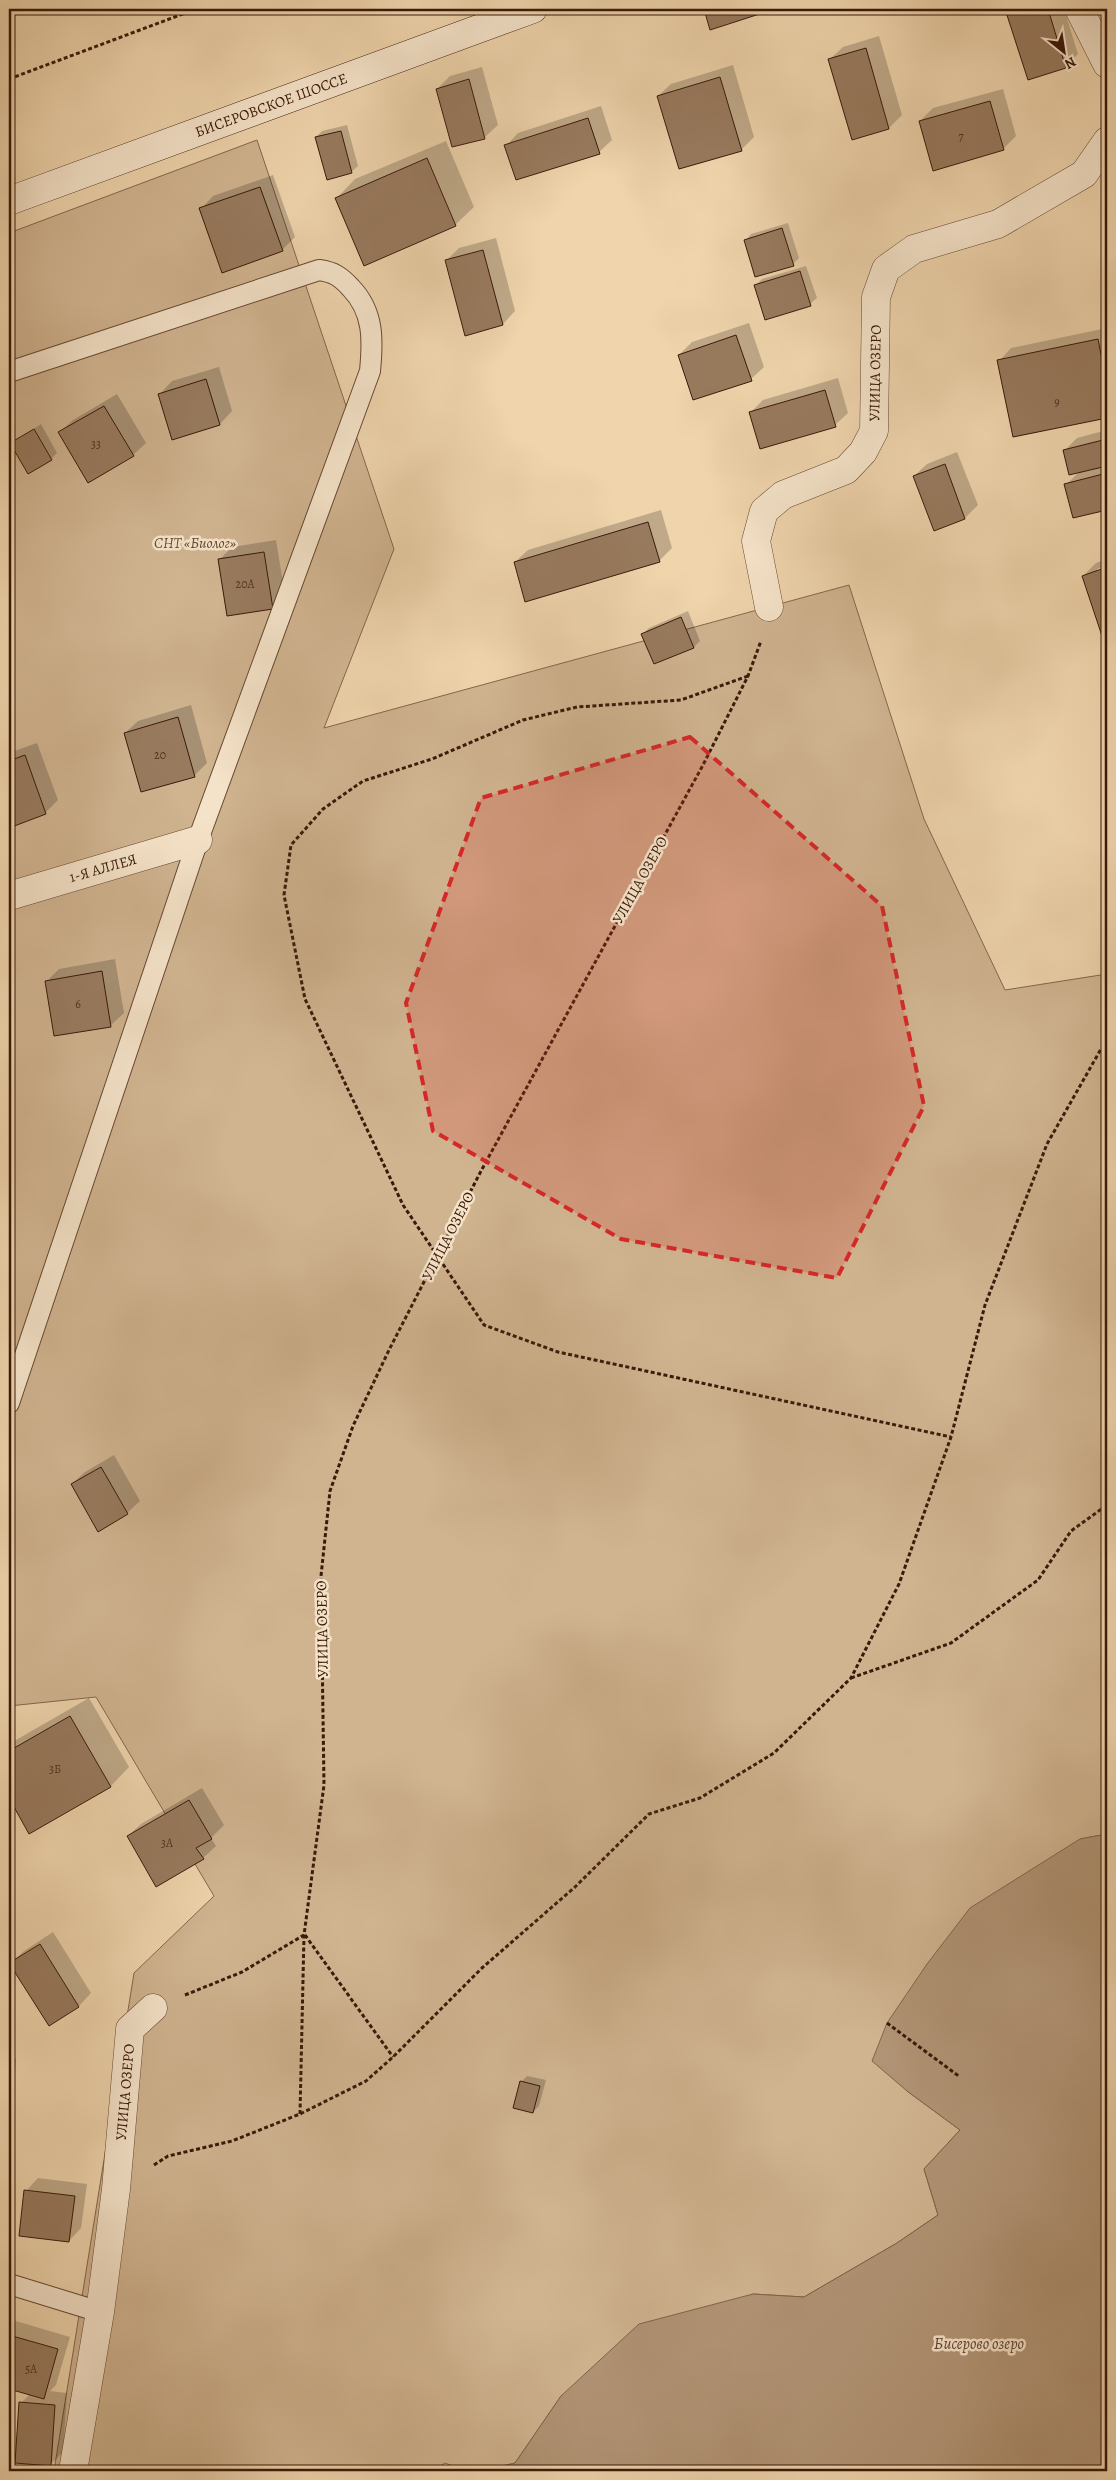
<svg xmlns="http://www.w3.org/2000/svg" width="1116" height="2480" font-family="Alegreya,serif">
<rect width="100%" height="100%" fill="#efd4ac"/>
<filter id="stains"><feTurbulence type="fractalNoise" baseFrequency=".004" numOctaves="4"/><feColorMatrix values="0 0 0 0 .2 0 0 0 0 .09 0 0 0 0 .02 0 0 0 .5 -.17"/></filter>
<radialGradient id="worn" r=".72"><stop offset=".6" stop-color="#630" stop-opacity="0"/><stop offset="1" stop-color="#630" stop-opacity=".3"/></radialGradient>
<path fill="#d0b490" stroke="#84664c" d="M257 140 394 549 324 728 849 585 924 819 1005 990 1107 974V1834L1080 1839 907 2091 960 2130 924 2169 938 2215 897 2243 804 2297 753 2294 561 2396 515 2463C483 2471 477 2476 445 2463L431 2471H54L134 1973 214 1896 96 1697 9 1706V233Z"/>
<polygon fill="#b19475" stroke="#81634a" points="1107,1834 1107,2471 480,2471 515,2463 561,2396 639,2324 753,2294 804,2297 897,2243 938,2215 924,2169 960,2130 907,2091 872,2061 887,2023 927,1964 970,1908 1080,1839"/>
<g fill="#0003">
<polygon points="705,9 771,9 711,28"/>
<polygon points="1006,9 1064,9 1078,54 1066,67 1029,79"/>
<polygon points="879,36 902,115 889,128 852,139 830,59 843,47"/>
<polygon points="733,65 754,137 741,150 658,96 671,84"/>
<polygon points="482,67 498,125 485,137 453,146 437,89 450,76"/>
<polygon points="1003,89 1016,136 1003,149 920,121 933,108"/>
<polygon points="601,106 612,140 599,152 506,146 518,133"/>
<polygon points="347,125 358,166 351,172 316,137 322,131"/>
<polygon points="446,141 474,207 455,225 337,198 355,179"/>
<polygon points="273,175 295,237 282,250 201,209 213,196"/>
<polygon points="788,223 799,258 793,264 745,241 751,234"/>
<polygon points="496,238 515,311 503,324 446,261 459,248"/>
<polygon points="806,266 817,298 810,304 756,285 762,279"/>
<polygon points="749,323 764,367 751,379 679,355 692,342"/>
<polygon points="1107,328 1107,416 1014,436 999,361 1011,348"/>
<polygon points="219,367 232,411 220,424 173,438 160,394 172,381"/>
<polygon points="838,378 848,413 835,425 751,412 763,400"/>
<polygon points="117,394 146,443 133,455 60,432 73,420"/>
<polygon points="41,424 57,453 51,459 12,443"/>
<polygon points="1107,430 1107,508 1074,517 1066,485 1079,472 1064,451 1077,438"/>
<polygon points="957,452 978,505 965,518 935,529 914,476 927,464"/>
<polygon points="661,510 672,548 659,561 515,562 528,550"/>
<polygon points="276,540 285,595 272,607 219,560 232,547"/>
<polygon points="1107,559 1107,566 1097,569 1097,572 1107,569 1107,648 1083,576 1096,563"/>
<polygon points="688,611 700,641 694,647 654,663 643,634 649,628"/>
<polygon points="191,705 207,763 194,776 125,733 138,721"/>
<polygon points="37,743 58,800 45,813 9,827 9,753"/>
<polygon points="115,959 124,1013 111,1025 55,1034 47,981 59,969"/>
<polygon points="114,1455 140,1501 127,1513 72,1484 85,1472"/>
<polygon points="89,1698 129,1767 111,1786 30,1832 9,1795 9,1744"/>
<polygon points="202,1788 224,1825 211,1838 216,1846 203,1858 128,1836 141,1824"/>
<polygon points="53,1932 91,1993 79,2006 49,2024 11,1963 24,1951"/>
<polygon points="9,2058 16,2059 13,2106 9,2110"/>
<polygon points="527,2076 546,2080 539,2106 533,2112 521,2082"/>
<polygon points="38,2178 87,2184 81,2228 69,2241 26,2191"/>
<polygon points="9,2319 70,2337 56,2385 50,2391 67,2393 63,2452 51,2464 21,2403 30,2394 9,2388"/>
</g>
<g fill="#987a5e" stroke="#391909">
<polygon points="704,9 775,9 710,30"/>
<polygon points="1005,9 1048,9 1066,68 1028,80"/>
<polygon points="866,48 889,129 852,140 828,59"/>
<polygon points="720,77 742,151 679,169 657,96"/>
<polygon points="469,79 485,139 452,147 436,89"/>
<polygon points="990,101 1004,150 933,171 919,121"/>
<polygon points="588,118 600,154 516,180 504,145"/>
<polygon points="341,131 352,173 327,180 315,137"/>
<polygon points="427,158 456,226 364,266 335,198"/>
<polygon points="260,187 283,251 222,273 199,208"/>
<polygon points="782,228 794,266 755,277 744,240"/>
<polygon points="483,250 503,325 465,336 445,260"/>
<polygon points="800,271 811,306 765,320 754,285"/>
<polygon points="736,335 752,381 693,400 678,355"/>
<polygon points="1098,339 1107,385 1107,418 1013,437 997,360"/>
<polygon points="206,379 220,425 172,440 158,394"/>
<polygon points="825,390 836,427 760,449 749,412"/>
<polygon points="104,406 134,456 88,483 58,432"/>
<polygon points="34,429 52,460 28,474 10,443"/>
<polygon points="1107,439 1107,466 1069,475 1063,450"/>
<polygon points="945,464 965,519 934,531 913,476"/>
<polygon points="1107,473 1107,510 1073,518 1064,484"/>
<polygon points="648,522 660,562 525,602 514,562"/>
<polygon points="264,552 273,609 227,616 218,559"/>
<polygon points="1107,567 1107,651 1082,576"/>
<polygon points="681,617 694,648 654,664 641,634"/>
<polygon points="178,717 195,777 141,792 124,733"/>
<polygon points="25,755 46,814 9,828 9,761"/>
<polygon points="102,971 111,1027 54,1036 45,981"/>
<polygon points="101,1467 128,1514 98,1532 71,1484"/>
<polygon points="70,1716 111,1787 29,1834 9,1798 9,1751"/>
<polygon points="189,1800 212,1839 196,1848 204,1859 156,1887 127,1836"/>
<polygon points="40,1944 79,2007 49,2026 9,1963"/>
<polygon points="520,2081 540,2086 533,2113 513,2108"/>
<polygon points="24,2190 75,2196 69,2242 19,2236"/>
<polygon points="9,2335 58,2349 44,2399 9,2389"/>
<polygon points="19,2402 55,2405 51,2466 15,2463"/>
</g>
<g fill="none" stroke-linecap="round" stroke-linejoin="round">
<g stroke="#664832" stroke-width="22">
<g id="lane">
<path d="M9 372 319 270C334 272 341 277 351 288 374 312 373 340 370 371L198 840 9 1403"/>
<polyline points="9,2284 100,2312"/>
</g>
</g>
<g stroke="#664832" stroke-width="29">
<g id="street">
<polyline points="1079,9 1107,64"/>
<polyline points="769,607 756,541 764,511 783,495 846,470 863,452 874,431 876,297 886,269 914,249 998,224 1084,174 1107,141"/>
<polyline points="9,896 198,840"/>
<polyline points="73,2471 100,2312 116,2189 130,2029 153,2008"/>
</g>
</g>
<g stroke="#391909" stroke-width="29">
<polyline id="secondary" points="9,201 533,9"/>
</g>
<g stroke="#391909" stroke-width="3" stroke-dasharray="4 2.5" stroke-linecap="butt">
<polyline points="412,9 424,11"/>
<polyline points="9,79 196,9"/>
<polyline points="748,676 681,700 577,707 523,720 432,759 363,781 323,809 291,845 284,895 305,999 403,1205 484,1325 558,1352 951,1437"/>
<polyline points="851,1678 951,1643 1038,1580 1071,1531 1107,1505"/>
<polyline points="305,1935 393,2057"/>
<polyline points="185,1995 242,1972 304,1935"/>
<polyline points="887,2023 960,2077"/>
<polyline points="300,2114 304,1935 324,1785 321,1576 330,1491 353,1426 389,1350 481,1171 703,765 748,676 761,641"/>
<polyline points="154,2165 168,2156 232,2141 300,2114 366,2081 393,2057 482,1968 575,1887 649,1814 700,1798 774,1753 851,1678 899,1584 951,1437 985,1305 1047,1144 1101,1049 1107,1042"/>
</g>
<use href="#lane" stroke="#f5e3c9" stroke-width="20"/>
<use href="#street" stroke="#f5e3c9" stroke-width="28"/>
<use href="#secondary" stroke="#f5e3c9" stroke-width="28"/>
</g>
<path fill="#d62828" fill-opacity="0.2" stroke="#d62828" stroke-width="4" stroke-dasharray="10 6" stroke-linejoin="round" d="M690 737 882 906 924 1106 837 1278 621 1239 433 1131 406 1003 481 798Z"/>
<g text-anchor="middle" stroke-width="5" stroke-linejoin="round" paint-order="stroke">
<g font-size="12" fill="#51311e">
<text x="961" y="140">7</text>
<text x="1057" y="406">9</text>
<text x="96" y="448">33</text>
<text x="245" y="588">20А</text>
<text x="160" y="759">20</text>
<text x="78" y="1008">6</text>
<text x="55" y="1773">3Б</text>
<text x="167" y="1847">3А</text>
<text x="31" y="2373">5А</text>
</g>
<g font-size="15" fill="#391909" stroke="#f5e3c9">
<text transform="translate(271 105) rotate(-20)" y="5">БИСЕРОВСКОЕ ШОССЕ</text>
<text transform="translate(875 373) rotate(-89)" y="5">УЛИЦА ОЗЕРО</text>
<text transform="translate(103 868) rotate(-16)" y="5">1-Я АЛЛЕЯ</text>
<text transform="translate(640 880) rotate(-61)" y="5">УЛИЦА ОЗЕРО</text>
<text transform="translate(448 1236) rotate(-63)" y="5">УЛИЦА ОЗЕРО</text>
<text transform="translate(322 1629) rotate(-91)" y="5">УЛИЦА ОЗЕРО</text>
<text transform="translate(125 2092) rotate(-85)" y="5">УЛИЦА ОЗЕРО</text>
</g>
<g font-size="15" font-style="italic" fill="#664832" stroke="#f5e3c9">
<text x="195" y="548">СНТ «Биолог»</text>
</g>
<g font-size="16" font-style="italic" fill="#63442f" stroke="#f5e3c9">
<text x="979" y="2349">Бисерово озеро</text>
</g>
</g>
<rect width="1116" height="2480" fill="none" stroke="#efd4ac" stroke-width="30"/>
<rect x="10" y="10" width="1096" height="2460" fill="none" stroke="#391909" stroke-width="2.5"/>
<rect x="15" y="15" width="1086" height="2450" fill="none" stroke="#391909"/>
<g transform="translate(1064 52) rotate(150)" stroke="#f5e3c9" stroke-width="4" paint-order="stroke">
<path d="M0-4L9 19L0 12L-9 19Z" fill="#391909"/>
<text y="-8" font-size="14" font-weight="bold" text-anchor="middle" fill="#391909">N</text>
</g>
<rect width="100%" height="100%" filter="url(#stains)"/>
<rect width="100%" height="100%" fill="url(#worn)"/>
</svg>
